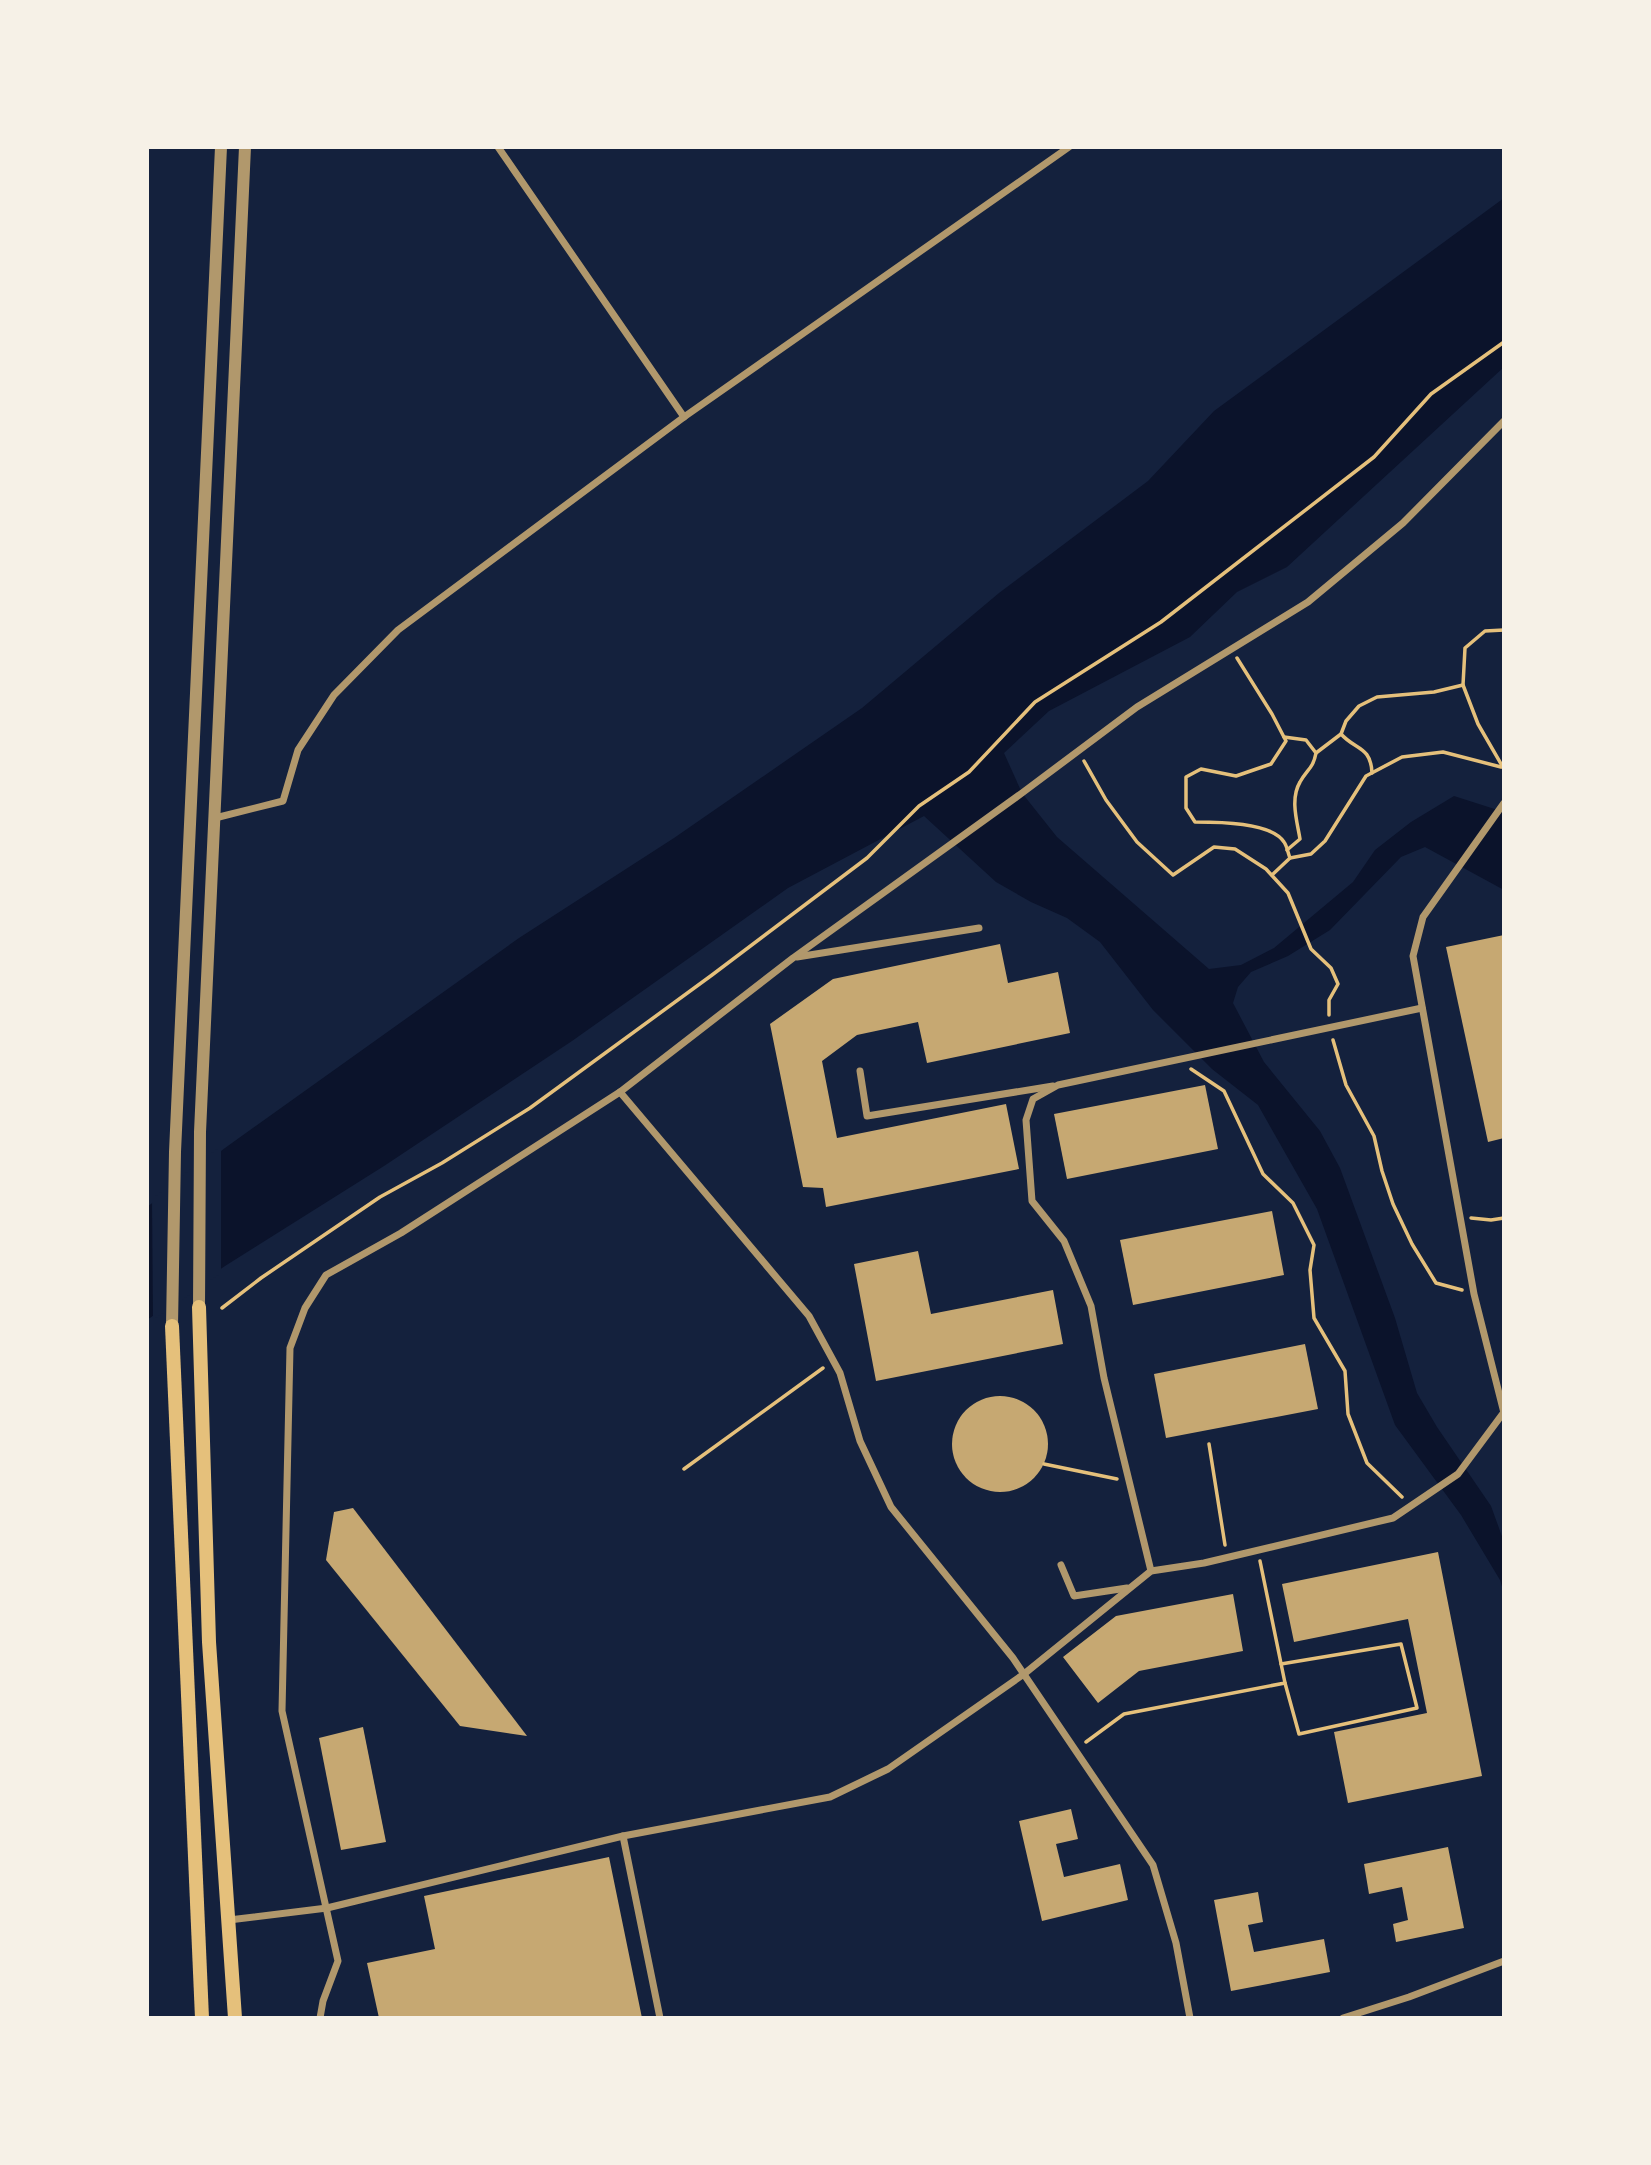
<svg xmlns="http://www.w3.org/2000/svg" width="1651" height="2165" font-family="'Fira Sans Condensed',sans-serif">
<rect width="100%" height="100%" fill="#14213d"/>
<polygon fill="#0b132b" points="1504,198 1504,367 1287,567 1237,592 1190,637 1049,711 1004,753 1022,793 1057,837 1209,969 1241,965 1274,948 1353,882 1375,850 1411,822 1454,796 1504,812 1504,890 1425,847 1401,857 1330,930 1288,956 1251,972 1238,987 1233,1003 1264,1062 1320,1131 1340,1168 1395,1318 1417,1393 1437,1427 1491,1506 1504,1542 1504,1593 1500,1580 1461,1515 1395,1425 1317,1209 1258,1105 1212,1069 1153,1010 1100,942 1067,918 1031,902 996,882 924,816 788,888 572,1041 384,1166 225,1266 147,1320 147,1207 225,1148 519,938 674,838 862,708 999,593 1148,481 1214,411"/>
<polygon fill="#14213d" points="221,1146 221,1273 153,1320 152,1199"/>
<g fill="#c6a872">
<polygon points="1504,935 1504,1138 1488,1142 1446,947"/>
<polygon points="1000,944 1008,983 1058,972 1070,1033 927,1063 918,1022 857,1035 822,1061 837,1138 1006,1104 1019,1169 826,1207 823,1188 803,1187 770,1024 833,979"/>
<polygon points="1205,1085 1218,1149 1067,1179 1054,1114"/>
<polygon points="1272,1211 1284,1275 1133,1305 1120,1240"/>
<polygon points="918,1251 931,1314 1053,1290 1063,1344 876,1381 854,1264"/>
<polygon points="1305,1344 1318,1409 1166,1438 1154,1374"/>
<circle cx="1000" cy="1444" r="48"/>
<polygon points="353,1508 527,1736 460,1726 326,1560 334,1512"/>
<polygon points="1438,1552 1482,1776 1348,1803 1334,1732 1427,1713 1408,1619 1294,1642 1282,1584"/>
<polygon points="1233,1594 1243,1651 1139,1671 1098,1703 1063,1657 1116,1616"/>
<polygon points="363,1727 386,1842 341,1850 319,1738"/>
<polygon points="1071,1809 1078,1839 1056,1844 1064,1877 1120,1864 1128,1900 1042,1921 1019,1821"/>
<polygon points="1448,1847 1464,1928 1396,1942 1393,1924 1408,1920 1402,1887 1369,1894 1364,1864"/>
<polygon points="609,1857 642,2018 379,2018 367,1963 435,1949 424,1896"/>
<polygon points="1258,1892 1263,1922 1248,1925 1254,1952 1324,1939 1330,1972 1231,1991 1214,1900"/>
</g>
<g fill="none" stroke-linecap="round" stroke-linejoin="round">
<g stroke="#e5c07b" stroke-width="3.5">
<polyline points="1504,630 1485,631 1465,648 1463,685 1478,724 1504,769"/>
<path d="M1237 658 1272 714 1286 741 1271 764 1236 776 1201 769 1186 777V808L1195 822C1217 822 1271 822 1284 842 1287 846 1288 853 1290 858L1272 875"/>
<path d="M1341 734C1355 750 1371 746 1372 773"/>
<path d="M1284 737 1306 740 1316 753C1313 769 1307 769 1300 782 1290 799 1297 821 1300 839L1287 850"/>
<polyline points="1316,753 1341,734 1346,721 1359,706 1377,697 1434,692 1463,685"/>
<polyline points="1084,761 1106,800 1137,842 1173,875 1214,847 1235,849 1266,869 1288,893 1311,949 1331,968 1338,984 1329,1000 1329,1015"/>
<polyline points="1290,858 1311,854 1325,841 1366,776 1402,757 1443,752 1501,767"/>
<polyline points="1333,1040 1346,1085 1374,1136 1382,1171 1393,1204 1412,1244 1436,1283 1462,1290"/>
<polyline points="1191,1069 1224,1091 1263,1174 1293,1203 1314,1245 1310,1270 1314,1318 1345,1371 1348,1414 1367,1463 1402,1497"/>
<polyline points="1471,1218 1491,1220 1504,1218"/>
<polyline points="222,1308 261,1278 380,1197 442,1163 530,1108 712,975 867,858 919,806 969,772 1035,702 1161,622 1374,457 1431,394 1504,342"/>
<polyline points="1209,1444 1225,1545"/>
<polyline points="1044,1464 1117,1479"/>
<polyline points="684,1469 823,1368"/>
<polyline points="1281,1664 1401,1644 1417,1708 1299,1734 1285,1683"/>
<polyline points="1086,1742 1124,1714 1285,1683 1260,1561"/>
</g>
<g stroke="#b1986c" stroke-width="7">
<polyline points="498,147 684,417"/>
<polyline points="1504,803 1423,917 1413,956 1474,1294 1504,1413"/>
<polyline points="215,818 283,801 298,750 334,695 398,630 684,417 1069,147"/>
<polyline points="797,957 979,928"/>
<polyline points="860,1071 867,1116 1053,1086"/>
<polyline points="620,1092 809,1316 840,1373 860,1441 891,1507 1013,1658 1153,1865 1176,1943 1190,2018"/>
<polyline points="1061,1565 1074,1596 1127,1588"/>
<polyline points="1151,1571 1104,1378 1091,1306 1064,1241 1032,1201 1026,1120 1033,1099 1058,1085 1422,1008"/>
<polyline points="623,1836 660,2018"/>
<polyline points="229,1920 327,1908 623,1836 830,1797 888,1769 1024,1674 1151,1571 1204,1563 1393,1518 1458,1474 1504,1412"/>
<polyline points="320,2018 323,2001 338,1961 282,1711 290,1348 305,1308 326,1275 401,1233 620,1092 793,958 1022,793 1137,707 1308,602 1403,523 1504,421"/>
<polyline points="1343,2018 1409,1997 1504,1961"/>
</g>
<g stroke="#b1986c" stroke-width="12">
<polyline points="199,1307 200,1132 245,147"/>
<polyline points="172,1326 175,1152 221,147"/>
</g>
<g stroke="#e5c07b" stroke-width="14">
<polyline points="199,1307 209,1642 235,2018"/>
<polyline points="172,1326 202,2018"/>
</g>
</g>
<rect width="1651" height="2165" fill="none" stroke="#f6f1e7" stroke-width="298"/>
</svg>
